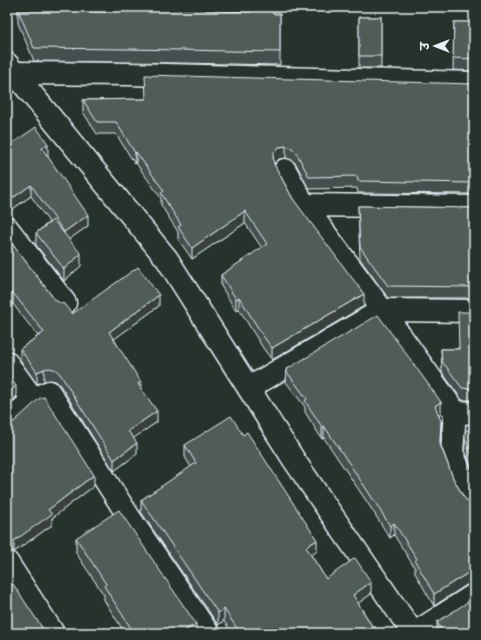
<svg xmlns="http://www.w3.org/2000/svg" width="481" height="640" font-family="Mali,'Playpen Sans Deva',sans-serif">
<rect width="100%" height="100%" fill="#26332d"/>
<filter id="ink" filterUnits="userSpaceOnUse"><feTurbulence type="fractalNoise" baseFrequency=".025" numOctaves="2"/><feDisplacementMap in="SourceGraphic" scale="8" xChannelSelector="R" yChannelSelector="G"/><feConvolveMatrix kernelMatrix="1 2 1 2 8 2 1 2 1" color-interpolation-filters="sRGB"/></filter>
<g filter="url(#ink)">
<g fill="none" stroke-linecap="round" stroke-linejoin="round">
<g stroke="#e8f1f8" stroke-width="25">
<g id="minor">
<polyline points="7,64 167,259 294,460 413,633"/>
<polyline points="15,73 128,74 474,83"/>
<polyline points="285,170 304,205 382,310 455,412 474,413"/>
<polyline points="304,205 474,207"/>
<polyline points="7,228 65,303"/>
<polyline points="7,363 33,399 7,423"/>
<polyline points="249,388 382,310 474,311"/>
<polyline points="33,399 49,392 129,517 208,633"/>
<polyline points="455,412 452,452 465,485 474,502"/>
<polyline points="7,562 53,633"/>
<polyline points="415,633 474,595"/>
</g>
</g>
<use href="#minor" stroke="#26332d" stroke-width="22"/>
</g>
<g fill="#454f4d" stroke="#e8f1f8">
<polygon points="250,7 273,7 273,14 280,14 280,65 128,62 34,61 18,23 18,10 105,12 205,10 250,12"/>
<rect x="359" y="17" width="22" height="51"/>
<polygon points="454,22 474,22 474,71 453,70"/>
<polygon points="474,84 474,194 358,193 357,188 309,189 296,164 292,160 286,158 279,159 274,164 293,199 364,306 272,360 263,348 239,309 236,311 221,286 221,275 262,248 245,223 192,259 178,239 178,232 161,205 161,198 136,163 135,164 116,134 97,134 83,112 83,100 146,99"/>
<polygon points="7,147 48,155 47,155 88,226 69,239 81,266 64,281 36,245 36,233 49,222 31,196 7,213"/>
<polygon points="358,206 474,208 474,298 388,298 360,259"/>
<polygon points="7,237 55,300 72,314 159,306 114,339 141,388 157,422 133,438 137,454 114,471 60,385 56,381 50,380 44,381 37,384 20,360 20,349 38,336 13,304 7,307"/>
<polygon points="474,312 474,400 462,400 442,372 441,349 458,349"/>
<polygon points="287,369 441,414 439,415 441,433 440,443 453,478 463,496 467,501 474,502 474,583 468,584 434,606 415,573 415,568 394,535 390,538 369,505 324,438 322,439 305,412 305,407 286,382"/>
<polygon points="7,424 94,486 52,518 52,525 14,552 11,550 7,545"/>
<polygon points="474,426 474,474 465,450 465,438"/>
<polygon points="185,445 317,551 311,555 326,579 371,594 358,603 372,626 379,633 232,633 224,621 218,625 141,512 141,500 191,467 185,457"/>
<polygon points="76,538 196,633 125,633 104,600 104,595 76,553"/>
<polygon points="437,622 474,633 437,633"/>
</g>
<g fill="#38403e" stroke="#e8f1f8">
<polygon points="48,144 48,155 42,159 42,148"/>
<polygon points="286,146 286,158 279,159 274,164 273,157 274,152 279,147"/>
<polygon points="136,152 136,163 135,164 135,153"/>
<polygon points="31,185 31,196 7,213 7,202"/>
<polygon points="245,211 245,223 192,259 192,248"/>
<polygon points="88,215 88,226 64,243 64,232"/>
<polygon points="81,254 81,266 64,281 64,269"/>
<polygon points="13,293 13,304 7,307 7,296"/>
<polygon points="364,294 364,306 272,360 272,348"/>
<polygon points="159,295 159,306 109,343 109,332"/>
<polygon points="239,297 239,309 236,311 236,299"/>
<polygon points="44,369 44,381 37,384 37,372"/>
<polygon points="141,382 141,393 138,384"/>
<polygon points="16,386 16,397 7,406 7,395"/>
<polygon points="441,402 441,414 435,418 435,406"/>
<polygon points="157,411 157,422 128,442 128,431"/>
<polygon points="441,421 441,433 440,451 440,439"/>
<polygon points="324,426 324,438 322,439 322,427"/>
<polygon points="137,443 137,454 114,471 114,460"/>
<polygon points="94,475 94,486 52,518 52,525 14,552 14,541 48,510"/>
<polygon points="394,523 394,535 390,538 390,526"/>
<polygon points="317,540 317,551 306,559 306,547"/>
<polygon points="473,571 473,583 468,584 434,606 434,594 468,573"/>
<polygon points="371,582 371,594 353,607 353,595"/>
<polygon points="224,609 224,621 218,625 218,613"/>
<polygon points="196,624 196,633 181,633"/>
</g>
<g fill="#505c59" stroke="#e8f1f8">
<polygon points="105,7 205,7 205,10 251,12 250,7 273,7 273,14 280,14 280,52 128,49 34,48 18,10 105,12"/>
<rect x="359" y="17" width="22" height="39"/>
<polygon points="454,22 474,22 474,59 453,58"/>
<polygon points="145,75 474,84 474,183 358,181 357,176 309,177 296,152 292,148 286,146 279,147 274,152 273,157 274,164 293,199 364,294 272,348 263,336 239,297 236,299 221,275 267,244 245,211 192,248 178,227 181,225 161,193 164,191 136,152 135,153 116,122 97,122 83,100 146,99"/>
<polygon points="36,127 48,144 42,148 88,215 64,232 31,185 7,202 7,147"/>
<polygon points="358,206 474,208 474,287 388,286 360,247"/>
<polygon points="53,220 81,254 64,269 36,233"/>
<polygon points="7,237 55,300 60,303 64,304 72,314 138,267 159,295 109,332 141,382 138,384 157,411 128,431 137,443 114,460 60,374 56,370 50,368 44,369 37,372 20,349 44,332 13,293 7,296"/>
<polygon points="458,312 474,312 474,389 462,388 442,361 441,349 459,349"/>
<polygon points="378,315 441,402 435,406 441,421 440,439 440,444 453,478 463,496 467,501 474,502 474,571 468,573 434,594 415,561 417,559 394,523 390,526 369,493 324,426 322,427 305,401 307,399 286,371 288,370 287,369"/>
<polygon points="7,373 16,386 7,395"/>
<polygon points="44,397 94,475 48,510 52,514 14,541 11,539 7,534 7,424 10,424 15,421 40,398"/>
<polygon points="231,416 243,435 247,432 317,540 306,547 326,579 355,558 371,582 353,595 372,626 374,625 379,633 240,633 224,609 218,613 141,500 196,463 185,445"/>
<polygon points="474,426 474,462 465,438 465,432"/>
<polygon points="119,510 196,624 181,633 134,633 104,586 106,584 76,538"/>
<polygon points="13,584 43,629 48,633 7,633 7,588"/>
<polygon points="474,598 474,633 443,633 437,622"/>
</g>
</g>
<rect width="481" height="640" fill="none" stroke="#26332d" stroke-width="24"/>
<rect x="12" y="12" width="457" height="616" fill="none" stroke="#e8f1f8" stroke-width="1.5" filter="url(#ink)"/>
<g transform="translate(435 46) rotate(270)" stroke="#26332d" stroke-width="3" paint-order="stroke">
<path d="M0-3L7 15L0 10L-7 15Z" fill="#e8f1f8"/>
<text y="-6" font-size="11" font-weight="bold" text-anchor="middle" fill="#e8f1f8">उ</text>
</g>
</svg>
